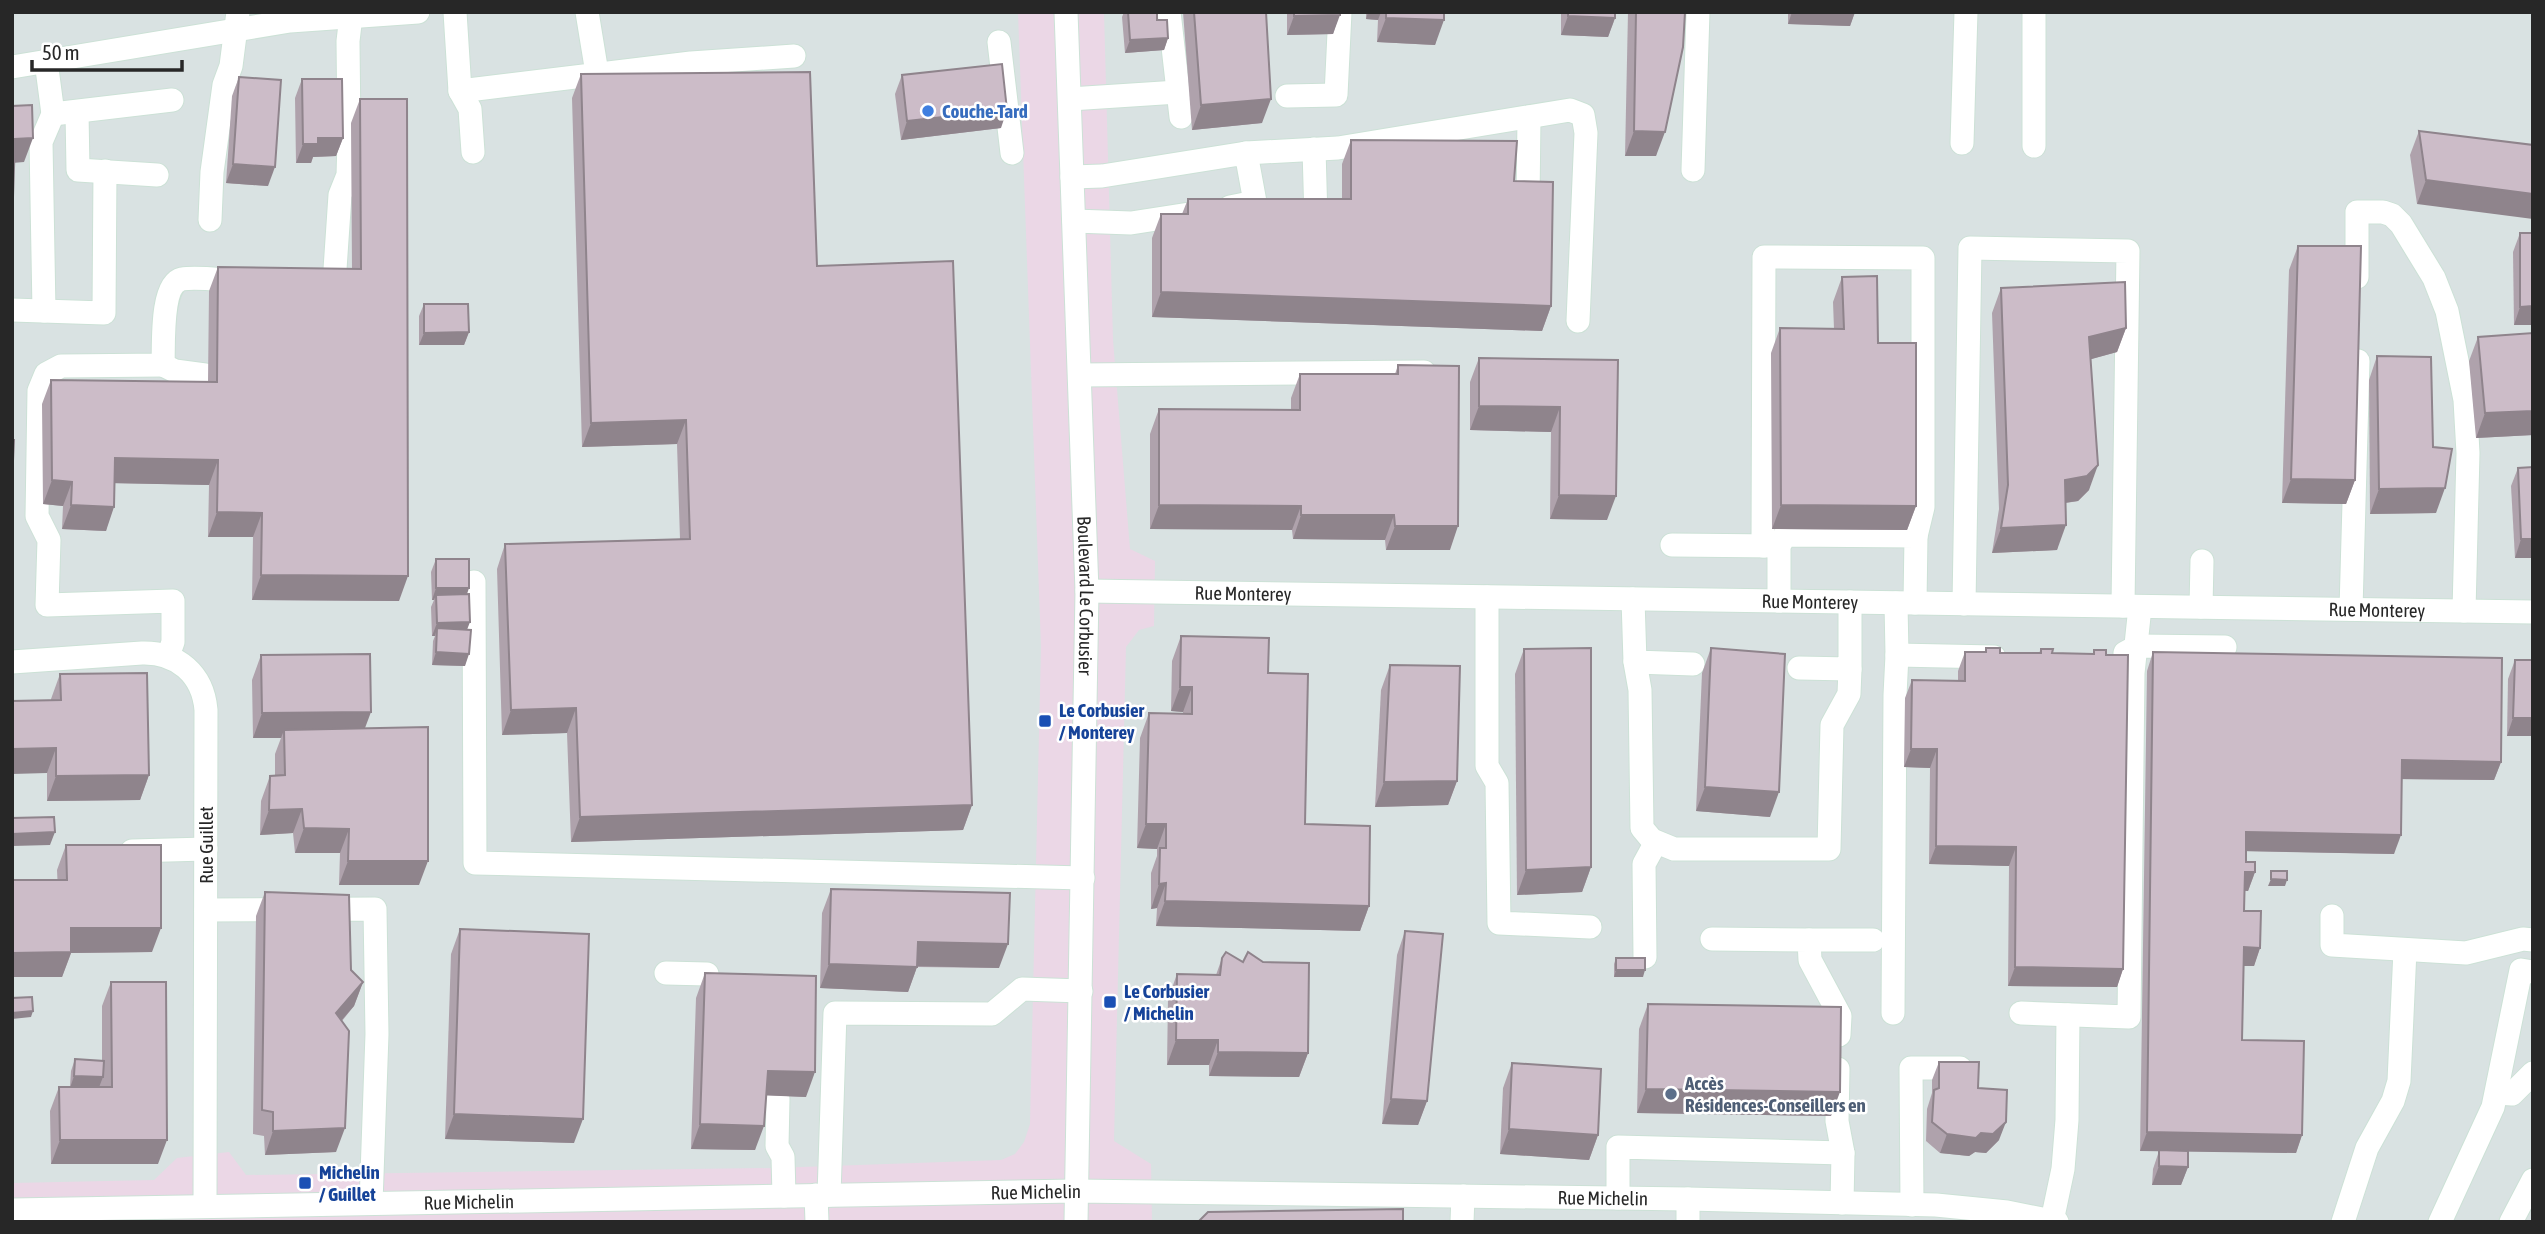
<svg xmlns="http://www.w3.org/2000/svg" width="2545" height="1234" font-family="'Asap Condensed',sans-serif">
<rect width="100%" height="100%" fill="#ebd7e6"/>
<g fill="#d9e2e2">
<polygon points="12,12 1018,12 1041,647 1030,1124 1024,1142 1015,1154 1001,1160 773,1168 246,1175 229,1152 177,1158 154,1180 12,1183"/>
<polygon points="1104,12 2533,12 2533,1222 1152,1222 1151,1164 1114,1141 1126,647 1139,630 1154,626 1155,561 1130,549 1113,340"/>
</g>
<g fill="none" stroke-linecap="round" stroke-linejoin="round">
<g stroke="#cce1d6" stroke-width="25">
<g id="minor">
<polyline points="455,12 460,91 691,63 794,56"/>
<polyline points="587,12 597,73"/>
<path id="s1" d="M1066 12 1087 591 1076 1222"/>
<polyline points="1169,12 1181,117"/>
<polyline points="999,42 1012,153"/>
<polyline points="46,61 53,114 172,100"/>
<polyline points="12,67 290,21 418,12"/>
<polyline points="460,91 470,109 473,152"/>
<polyline points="1287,96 1336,95 1340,12"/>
<polyline points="1070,99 1178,92"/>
<polyline points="77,112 78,170 157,175"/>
<polyline points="349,132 348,41 351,16"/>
<polyline points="1962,143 1966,12"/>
<polyline points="2034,146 2034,12"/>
<polyline points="1314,149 1316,219"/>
<polyline points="1246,153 1338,148 1570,110 1583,115 1586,133 1578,321"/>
<polyline points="1693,170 1698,12"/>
<polyline points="1072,177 1102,176 1246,153 1255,202 1230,207"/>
<polyline points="1528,202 1529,117"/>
<polyline points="210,220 212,172 224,85 231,66 238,12"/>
<polyline points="1074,221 1131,223 1189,214"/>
<polyline points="2357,277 2357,212 2383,212 2392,215 2401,224 2434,278 2447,311 2465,400 2468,453 2464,611"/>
<polyline points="319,283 334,284 340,195 348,175 349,140"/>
<polyline points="12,310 104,313 105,171"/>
<polyline points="44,311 41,142 53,114"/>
<polyline points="163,365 175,371 205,375"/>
<polyline points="1080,375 1424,372"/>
<polyline points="1672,545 1777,546"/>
<polyline points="1763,546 1764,257 1923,258 1923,507 1916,536"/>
<polyline points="474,582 475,863 1083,878"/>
<path id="s2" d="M1087 591 2533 612"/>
<polyline points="1487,597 1487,766 1497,783 1499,923 1590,927"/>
<polyline points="1633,599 1635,662 1693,664"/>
<polyline points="1779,601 1779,546 1785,535 1916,536 1915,603"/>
<polyline points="1896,603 1897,655 1994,657"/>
<polyline points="1964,604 1970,248 2128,251 2123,606"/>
<polyline points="2201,607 2202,561"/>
<polyline points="2351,609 2358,361"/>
<polyline points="2125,653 2138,646 2225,647"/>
<path d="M168 656 173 642V601L47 605 49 540 37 516 39 391 46 374 61 366 163 365C164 347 160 284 182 279 199 276 225 281 242 281"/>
<path d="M12 662 142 653C177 652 203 674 206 710L205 1206"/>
<polyline points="1635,662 1640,690 1642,828 1652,840 1674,849 1829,849 1832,725 1849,694 1850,669"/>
<polyline points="1799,668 1850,669 1850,602"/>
<polyline points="132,851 206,849"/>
<polyline points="206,910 375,909 377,1034 371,1203"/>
<polyline points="2332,916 2332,945 2466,953 2523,939 2533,940"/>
<polyline points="1712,939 1809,940 1810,960 1840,1016 1839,1035"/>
<polyline points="1809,940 1873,940"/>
<polyline points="1645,957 1644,864 1656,842"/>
<polyline points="666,973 707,974"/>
<polyline points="1893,1013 1895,695 1897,655"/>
<polyline points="2021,1013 2129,1017 2133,673 2140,607"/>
<polyline points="1838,1069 1837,1121 1843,1153"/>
<polyline points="2497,1093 2512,1094 2533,1073"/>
<polyline points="778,1099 777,1146 783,1157 784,1196"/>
<polyline points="816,1195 817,1222"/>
<polyline points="829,1195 835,1013 992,1014 1022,989 1081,991"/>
<polyline points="1618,1198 1618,1147 1843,1153 1842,1203"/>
<polyline points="1688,1199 1688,1222"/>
<polyline points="1912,1205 1911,1068 1960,1068"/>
<path id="s3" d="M12 1210 1075 1191 1688 1199 1936 1205 2007 1212 2057 1222"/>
<polyline points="2052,1221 2063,1169 2067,1120 2068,1015"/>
<polyline points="1462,1222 1463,1196"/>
<polyline points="2343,1222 2367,1148 2393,1101 2399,1081 2405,950"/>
<polyline points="2440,1222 2493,1107 2521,970 2533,972"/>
<polyline points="2511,1222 2533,1180"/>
</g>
</g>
<use href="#minor" stroke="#fff" stroke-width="23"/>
</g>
<g fill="#afa2ac">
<polygon points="1124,12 1157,12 1157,20 1168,38 1164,50 1125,53 1122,17"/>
<polygon points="1183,12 1266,12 1262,123 1192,130"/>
<polygon points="1287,12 1340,12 1333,34 1287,35"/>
<polygon points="1366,12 1444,12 1435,45 1377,42 1378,20 1366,19"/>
<polygon points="1561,12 1615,12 1615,18 1608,37 1561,35"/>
<polygon points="1628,12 1685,12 1656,156 1625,156"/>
<polygon points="1788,12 1855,12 1850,26 1788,24"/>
<polygon points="581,74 817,266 972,805 963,830 571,842 567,733 502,735 497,569 505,544 680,539 677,444 582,447 572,98"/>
<polygon points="902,75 1001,128 901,140 895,94"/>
<polygon points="239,77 268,186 226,183 232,96"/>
<polygon points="302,79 343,138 336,156 313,157 311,163 296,163 295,98"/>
<polygon points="360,99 399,601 252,600 253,537 208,537 209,485 115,483 106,531 62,529 63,506 43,504 42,404 51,380 208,382 209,291 218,267 352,269 351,123"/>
<polygon points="2419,131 2533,145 2417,204 2410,155"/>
<polygon points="1351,140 1514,181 1551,306 1542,331 1152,317 1152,238 1161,214 1182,214 1188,199 1342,199 1342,164"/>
<polygon points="2520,233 2533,325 2514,325 2513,252"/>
<polygon points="2298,246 2355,480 2346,504 2282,503 2289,270"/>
<polygon points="1842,277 1878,343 1916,506 1907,530 1772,529 1771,353 1780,328 1834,329 1833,302"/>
<polygon points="2001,288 2126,328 2117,352 2091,359 2089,490 2078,501 2066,503 2057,550 1992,553 1999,509 1992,313"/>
<polygon points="424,304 469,332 464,345 419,345 419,316"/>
<polygon points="2533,333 2533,435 2476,438 2469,361 2478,337"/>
<polygon points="2377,356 2433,447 2436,513 2370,514 2369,380"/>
<polygon points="1479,358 1618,360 1607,520 1550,519 1551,432 1470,430 1470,382"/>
<polygon points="1398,365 1450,550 1386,550 1385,540 1293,539 1292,530 1150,529 1150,434 1159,409 1291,410 1291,398 1300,374 1395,374"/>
<polygon points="2533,467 2533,558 2515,558 2511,486 2518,468"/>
<polygon points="436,559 467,594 467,630 465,666 432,665 433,641 435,636 432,636 431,607 434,600 432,600 431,572"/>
<polygon points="1181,636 1268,673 1305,824 1369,906 1360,931 1156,926 1157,908 1151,909 1151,873 1157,856 1157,849 1137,848 1140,738 1149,713 1183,714 1183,712 1171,711 1172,661"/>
<polygon points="1711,648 1770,817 1696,811 1702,673"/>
<polygon points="1986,648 2000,653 2039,653 2041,649 2052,653 2093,654 2094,650 2123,969 2117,987 2008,986 2009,866 1929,864 1930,768 1904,767 1905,698 1912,680 1958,680 1958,671 1965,652 1985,652"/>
<polygon points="1524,649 1591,867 1582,892 1517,895 1515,674"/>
<polygon points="2153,652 2501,762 2494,780 2401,779 2394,854 2246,851 2246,862 2255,872 2248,891 2245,891 2244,911 2260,948 2254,966 2244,966 2242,1040 2302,1135 2296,1153 2188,1151 2188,1167 2181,1185 2152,1185 2153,1169 2159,1151 2140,1151 2147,671"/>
<polygon points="261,655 365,728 419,885 339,885 340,853 295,853 293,833 260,835 261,801 270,776 275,776 275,754 281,738 253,738 252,680"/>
<polygon points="2515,660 2533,736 2507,736 2508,679"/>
<polygon points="1390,665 1457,781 1448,805 1375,807 1381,690"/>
<polygon points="60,674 149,775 140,800 47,801 47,773 51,699"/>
<polygon points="66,845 152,952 71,953 62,977 57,870"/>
<polygon points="831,889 999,968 917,967 908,992 820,988 822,913"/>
<polygon points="265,892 363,982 354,1006 342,1021 336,1152 265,1155 264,1136 253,1134 256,916"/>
<polygon points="460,929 574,1143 445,1139 451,954"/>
<polygon points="1405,931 1427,1101 1418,1125 1382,1124 1397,955"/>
<polygon points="1222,958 1308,1053 1299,1077 1209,1076 1209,1065 1167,1065 1168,999 1177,974 1216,975"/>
<polygon points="1616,958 1643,977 1614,977 1614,964"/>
<polygon points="705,973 806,1097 766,1095 755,1150 691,1149 696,998"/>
<polygon points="111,982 158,1164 51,1164 50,1111 59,1087 70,1087 71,1071 75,1059 102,1061 102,1006"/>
<polygon points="1648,1004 1831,1116 1637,1113 1639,1029"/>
<polygon points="1939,1062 1978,1088 1999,1140 1986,1153 1975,1152 1969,1156 1940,1153 1926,1141 1927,1109 1932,1093 1932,1080"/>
<polygon points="1512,1063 1598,1135 1589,1160 1500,1154 1503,1088"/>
</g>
<g fill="#8f848c">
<polygon points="1368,12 1381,12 1378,20 1366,19"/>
<polygon points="1792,12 1855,12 1850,26 1788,24"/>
<polygon points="2091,12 2136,12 2090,13"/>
<polygon points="1340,15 1333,34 1287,35 1294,16"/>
<polygon points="1568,16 1615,18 1608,37 1561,35"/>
<polygon points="1386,18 1444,20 1435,45 1377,42"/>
<polygon points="1168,38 1164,50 1125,53 1130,40"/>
<polygon points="1271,99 1262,123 1192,130 1201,105"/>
<polygon points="1007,110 1001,128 901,140 907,121"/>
<polygon points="1634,131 1665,132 1656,156 1625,156"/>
<polygon points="33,138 24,162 12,163 15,139"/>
<polygon points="318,138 343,138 336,156 313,157 311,163 296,163 303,144"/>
<polygon points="233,164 275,167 268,186 226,183"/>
<polygon points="2426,180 2533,194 2533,219 2417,204"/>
<polygon points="1161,292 1551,306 1542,331 1152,317"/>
<polygon points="2533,306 2533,325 2514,325 2520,307"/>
<polygon points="2126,328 2117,352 2081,362 2089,337"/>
<polygon points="469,332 464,345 419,345 424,333"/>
<polygon points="1479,406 1560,407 1551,432 1470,430"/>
<polygon points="2533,411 2533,435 2476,438 2485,413"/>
<polygon points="686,420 677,444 582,447 591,423"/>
<polygon points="115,458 218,460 209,485 106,483"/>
<polygon points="2098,465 2089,490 2078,501 2056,504 2065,480"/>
<polygon points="2291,479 2355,480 2346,504 2282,503"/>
<polygon points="52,480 72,482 63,506 43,504"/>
<polygon points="2445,488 2436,513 2370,514 2379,489"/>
<polygon points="1559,495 1616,496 1607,520 1550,519"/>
<polygon points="71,505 114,507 106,531 62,529"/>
<polygon points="1159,505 1301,506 1292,530 1150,529"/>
<polygon points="1781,505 1916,506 1907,530 1772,529"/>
<polygon points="217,512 262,513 253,537 208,537"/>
<polygon points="1301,515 1394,515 1385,540 1293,539"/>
<polygon points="2066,525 2057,550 1992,553 2001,528"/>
<polygon points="1395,526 1458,526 1450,550 1386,550"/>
<polygon points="2521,539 2533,539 2533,558 2515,558"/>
<polygon points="261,575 408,576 399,601 252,600"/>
<polygon points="436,588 469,588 465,600 436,595 434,600 432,600"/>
<polygon points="470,622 465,635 437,628 435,636 432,636 437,623"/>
<polygon points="436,652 469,654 465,666 432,665"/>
<polygon points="1180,687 1192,687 1183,712 1171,711"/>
<polygon points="576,708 567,733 502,735 511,710"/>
<polygon points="371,712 362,736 284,730 281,738 253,738 262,713"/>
<polygon points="2513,718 2533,718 2533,736 2507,736"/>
<polygon points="56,748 47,773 12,774 12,749"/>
<polygon points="1911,749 1937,749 1930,768 1904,767"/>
<polygon points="2402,760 2501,762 2494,780 2395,779"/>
<polygon points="149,775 140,800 47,801 56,776"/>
<polygon points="1457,781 1448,805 1375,807 1384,782"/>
<polygon points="1705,787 1779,792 1770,817 1696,811"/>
<polygon points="972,805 963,830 571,842 580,817"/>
<polygon points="302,809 293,833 260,835 269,810"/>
<polygon points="1146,824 1166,824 1157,849 1137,848"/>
<polygon points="304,828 349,829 340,853 295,853"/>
<polygon points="55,832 50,845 12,846 12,834"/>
<polygon points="2246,832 2401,835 2394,854 2239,851"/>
<polygon points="1936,846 2016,847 2009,866 1929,864"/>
<polygon points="348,861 428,861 419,885 339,885"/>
<polygon points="1591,867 1582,892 1517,895 1526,870"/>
<polygon points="2245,872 2255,872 2248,891 2238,890"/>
<polygon points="2271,879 2287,880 2285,886 2268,886"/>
<polygon points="1166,883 1157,908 1151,909 1159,884"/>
<polygon points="1165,901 1369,906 1360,931 1156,926"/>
<polygon points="71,928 161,928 152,952 71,953 62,977 12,977 12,953"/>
<polygon points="918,942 1008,944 999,968 909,966"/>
<polygon points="2244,947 2260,948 2254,966 2237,966"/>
<polygon points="829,964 917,967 908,992 820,988"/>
<polygon points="2015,967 2123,969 2117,987 2008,986"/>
<polygon points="1616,970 1645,970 1643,977 1614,977"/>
<polygon points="363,982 354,1006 327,1037 336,1013"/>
<polygon points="33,1011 31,1017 12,1019 12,1013"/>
<polygon points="1176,1040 1218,1040 1209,1065 1167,1065"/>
<polygon points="1218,1052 1308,1053 1299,1077 1209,1076"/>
<polygon points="768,1071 815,1072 806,1097 759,1095"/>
<polygon points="74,1076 103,1077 98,1090 70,1088"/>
<polygon points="1646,1089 1840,1092 1831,1116 1637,1113"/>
<polygon points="1391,1099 1427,1101 1418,1125 1382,1124"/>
<polygon points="454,1114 583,1119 574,1143 445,1139"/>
<polygon points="2006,1122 1999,1140 1986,1153 1975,1152 1969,1156 1940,1153 1947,1134 1981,1133"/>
<polygon points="700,1124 764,1126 755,1150 691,1149"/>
<polygon points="345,1128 336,1152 265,1155 273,1131"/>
<polygon points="1509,1129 1598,1135 1589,1160 1500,1154"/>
<polygon points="2147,1132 2302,1135 2296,1153 2140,1151"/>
<polygon points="60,1140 167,1140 158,1164 51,1164"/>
<polygon points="2159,1166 2188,1167 2181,1185 2152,1185"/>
</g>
<g fill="#ccbcc8" stroke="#8f848c" stroke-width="2">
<polygon points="1128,12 1157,12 1157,20 1167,20 1168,38 1130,40"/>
<polygon points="1194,12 1266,12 1271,99 1201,105"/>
<polygon points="1294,12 1340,12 1340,15 1294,16"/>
<polygon points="1386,12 1444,12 1444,20 1386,18"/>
<polygon points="1568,12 1615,12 1615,18 1568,16"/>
<polygon points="1636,12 1685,12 1683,47 1665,132 1634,131"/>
<polygon points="1002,64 1007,110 907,121 902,75"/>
<polygon points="810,72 817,266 953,261 972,805 580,817 576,708 511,710 505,544 690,539 686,420 591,423 581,74"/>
<polygon points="239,77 281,80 275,167 233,164"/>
<polygon points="302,79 342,79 343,138 318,138 318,144 303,144"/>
<polygon points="360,99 407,99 408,576 261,575 262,513 217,512 218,460 115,458 114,507 71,505 72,482 52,480 51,380 217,382 218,267 361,269"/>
<polygon points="32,105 33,138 15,139 12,226 12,106"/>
<polygon points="2419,131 2533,145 2533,194 2426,180"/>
<polygon points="1351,140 1517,141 1514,181 1553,182 1551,306 1161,292 1161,214 1188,214 1188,199 1351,199"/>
<polygon points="2520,233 2533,233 2533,306 2520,307"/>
<polygon points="2298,246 2361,246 2355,480 2291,479"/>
<polygon points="1877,276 1878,343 1916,343 1916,506 1781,505 1780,328 1844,329 1842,277"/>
<polygon points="2125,282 2126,328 2089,337 2098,465 2087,476 2065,480 2066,525 2001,528 2008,485 2001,288"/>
<polygon points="424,304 468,304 469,332 424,333"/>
<polygon points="2533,333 2533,411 2485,413 2478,337"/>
<polygon points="2377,356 2431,357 2433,447 2452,449 2445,488 2379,489"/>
<polygon points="1479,358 1618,360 1616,496 1559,495 1560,407 1479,406"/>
<polygon points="1398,365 1459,366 1458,526 1395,526 1394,515 1301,515 1301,506 1159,505 1159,409 1300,410 1300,374 1398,374"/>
<polygon points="12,440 14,440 12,482"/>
<polygon points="2533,467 2533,539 2521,539 2518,468"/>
<rect x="436" y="559" width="33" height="29"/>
<polygon points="469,594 470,622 437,623 436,595"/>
<polygon points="437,628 471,630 469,654 436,652"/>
<polygon points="1181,636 1269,638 1268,673 1308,674 1305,824 1370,826 1369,906 1165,901 1166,883 1159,884 1160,848 1166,848 1166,824 1146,824 1149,713 1192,714 1192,687 1180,687"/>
<polygon points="1591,648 1591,867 1526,870 1524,649"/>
<polygon points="1711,648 1785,654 1779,792 1705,787"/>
<polygon points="1986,648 2000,648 2000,653 2041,653 2041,649 2053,649 2052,653 2094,654 2094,650 2106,650 2106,655 2128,655 2123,969 2015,967 2016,847 1936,846 1937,749 1911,749 1912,680 1965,681 1965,652 1986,652"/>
<polygon points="2153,652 2502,658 2501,762 2402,760 2401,835 2246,832 2246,862 2255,862 2255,872 2245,872 2244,911 2261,911 2260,948 2244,947 2242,1040 2304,1041 2302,1135 2147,1132"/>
<polygon points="370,654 371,712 262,713 261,655"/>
<polygon points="2515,660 2533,660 2533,718 2513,718"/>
<polygon points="1390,665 1460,666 1457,781 1384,782"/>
<polygon points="147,673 149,775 56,776 56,748 12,749 12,701 61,700 60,674"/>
<polygon points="428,727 428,861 348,861 349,829 304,828 302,809 269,810 270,776 285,775 284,730"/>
<polygon points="54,817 55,832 12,834 12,818"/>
<polygon points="66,845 161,845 161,928 71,928 71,952 12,953 12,880 67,880"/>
<polygon points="2271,871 2287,871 2287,880 2271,879"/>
<polygon points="831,889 1010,893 1008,944 918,942 917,967 829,964"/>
<polygon points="265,892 349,895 351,970 363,982 336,1013 349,1031 345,1128 273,1131 273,1112 262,1110"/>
<polygon points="460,929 589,934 583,1119 454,1114"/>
<polygon points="1405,931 1443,934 1427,1101 1391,1099"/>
<polygon points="1226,952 1243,962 1248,952 1263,962 1309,963 1308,1053 1218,1052 1218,1040 1176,1040 1177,974 1220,975 1222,958"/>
<rect x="1616" y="958" width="29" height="12"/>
<polygon points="705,973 816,976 815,1072 768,1071 764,1126 700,1124"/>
<polygon points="111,982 166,982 167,1140 60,1140 59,1087 112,1087"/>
<polygon points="32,997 33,1011 12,1013 12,998"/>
<polygon points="1648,1004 1841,1007 1840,1092 1646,1089"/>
<polygon points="75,1059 104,1061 103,1077 74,1076"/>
<polygon points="1939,1062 1979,1062 1978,1088 2007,1090 2006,1122 1993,1134 1981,1133 1976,1138 1947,1134 1932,1122 1934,1090 1939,1088"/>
<polygon points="1512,1063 1601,1069 1598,1135 1509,1129"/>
<polygon points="2159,1150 2188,1151 2188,1167 2159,1166"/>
<polygon points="1403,1209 1403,1222 1198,1222 1208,1212"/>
</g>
<circle fill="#3f7fe0" stroke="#fff" stroke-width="2.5" cx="928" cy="111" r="7"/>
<g fill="#1a4fb4" stroke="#fff" stroke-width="2.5">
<rect x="1038" y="714" width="14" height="14" rx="3.5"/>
<rect x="1103" y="995" width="14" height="14" rx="3.5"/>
<rect x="298" y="1176" width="14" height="14" rx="3.5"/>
</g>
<circle fill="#5c6f8a" stroke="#fff" stroke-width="2.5" cx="1671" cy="1094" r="7"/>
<g text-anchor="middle" stroke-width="5" stroke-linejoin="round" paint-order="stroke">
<g font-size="19" font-weight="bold" fill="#366cbe" stroke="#fff" text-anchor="start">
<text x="942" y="118">Couche-Tard</text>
</g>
<g font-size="19" fill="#272727" stroke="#fff">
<text dy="7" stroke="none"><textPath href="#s2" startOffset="156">Rue Monterey</textPath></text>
<text dy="7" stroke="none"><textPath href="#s1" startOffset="584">Boulevard Le Corbusier</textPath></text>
<text dy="7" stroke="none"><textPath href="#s2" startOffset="723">Rue Monterey</textPath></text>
<text dy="7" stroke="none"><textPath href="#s2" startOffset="1290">Rue Monterey</textPath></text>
<text transform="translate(206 845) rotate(-90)" y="7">Rue Guillet</text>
<text dy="7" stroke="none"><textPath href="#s3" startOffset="1024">Rue Michelin</textPath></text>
<text dy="7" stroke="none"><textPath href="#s3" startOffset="1591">Rue Michelin</textPath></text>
<text dy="7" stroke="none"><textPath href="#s3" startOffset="457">Rue Michelin</textPath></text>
</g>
<g font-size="19" font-weight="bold" fill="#164399" stroke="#fff" text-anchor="start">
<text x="1059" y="717">Le Corbusier<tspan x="1059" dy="22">/ Monterey</tspan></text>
<text x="1124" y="998">Le Corbusier<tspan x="1124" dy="22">/ Michelin</tspan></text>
<text x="319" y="1179">Michelin<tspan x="319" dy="22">/ Guillet</tspan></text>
</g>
<g font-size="19" font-weight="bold" fill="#4e5e75" stroke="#fff" text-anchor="start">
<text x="1685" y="1090">Accès<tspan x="1685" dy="22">Résidences-Conseillers en</tspan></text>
</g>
</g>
<rect width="2545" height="1234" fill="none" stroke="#272727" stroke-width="28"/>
<path d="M32 60v10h150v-10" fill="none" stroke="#272727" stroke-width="3.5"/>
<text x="42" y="60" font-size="21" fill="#272727" stroke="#ffffff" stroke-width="5" paint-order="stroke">50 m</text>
</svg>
